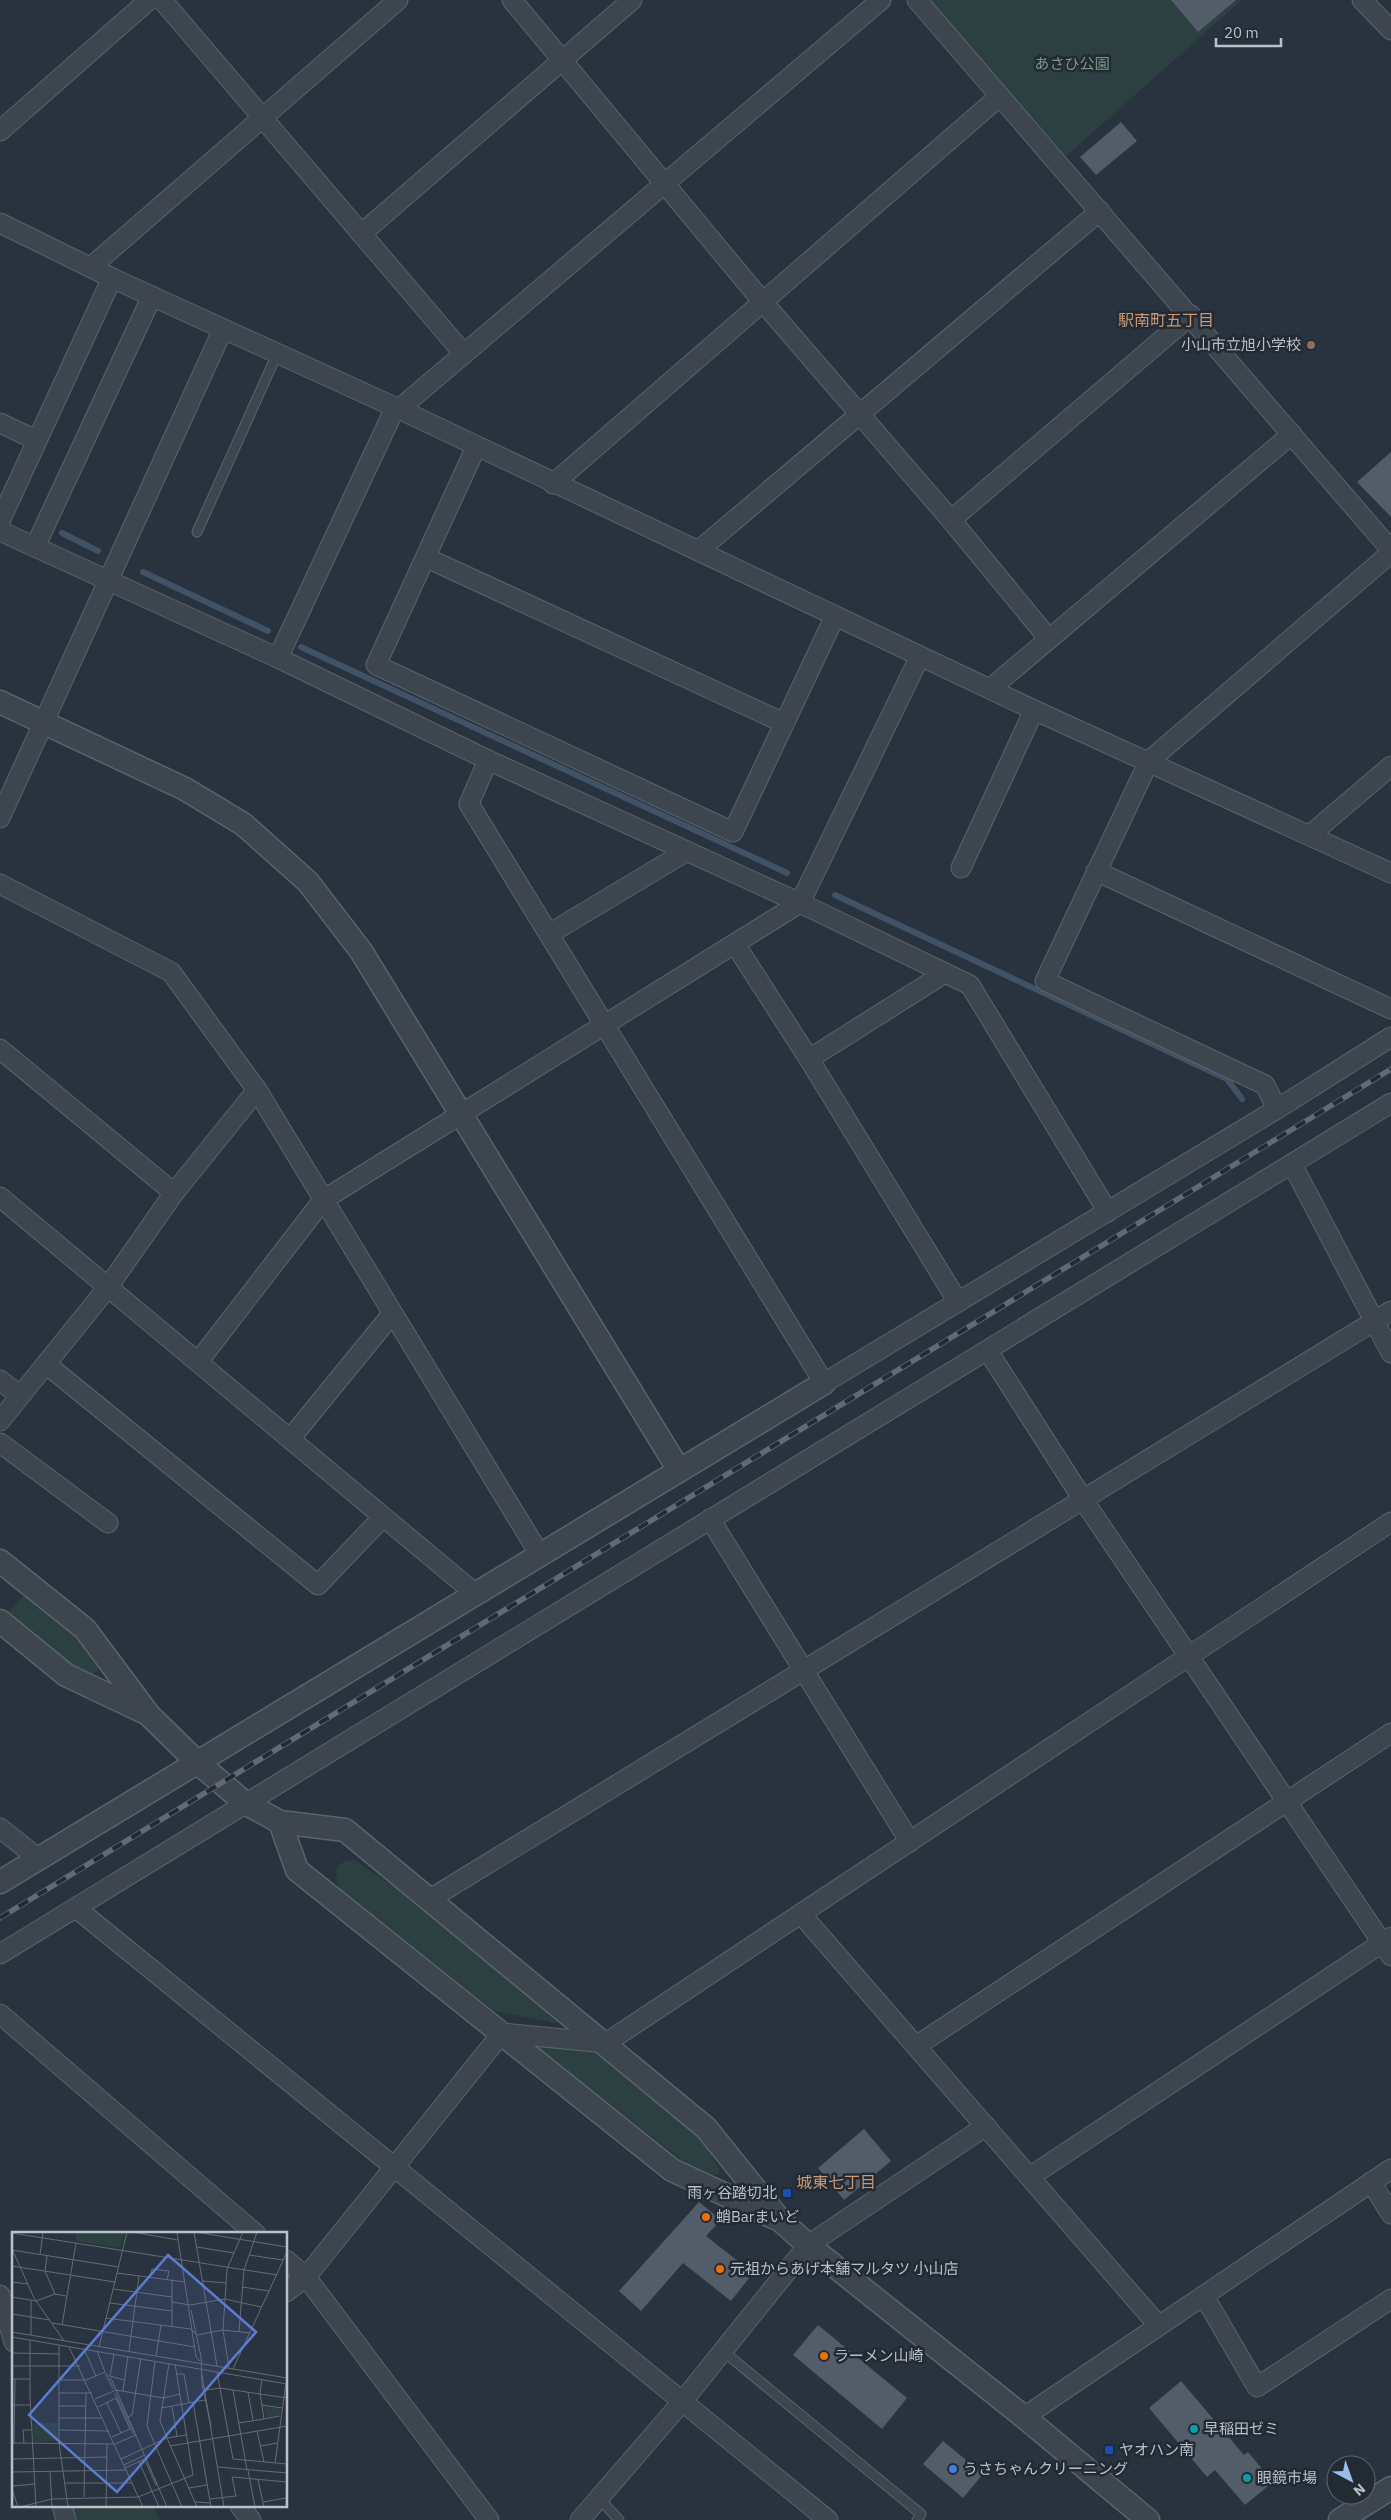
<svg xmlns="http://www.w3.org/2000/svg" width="1391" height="2520" font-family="'IBM Plex Sans','Noto Sans JP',sans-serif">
<rect width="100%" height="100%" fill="#29333f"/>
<g fill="#2c4041">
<polygon points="930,0 1242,0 1066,156"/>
<polygon points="29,1589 79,1631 101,1665 97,1672 87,1676 66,1667 5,1616"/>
<path d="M354 1860 408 1896 557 2019 556 2023 494 2011 338 1887C335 1870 334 1862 354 1860Z"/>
<polygon points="532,2043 598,2053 705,2143 720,2170 719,2174 714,2175 686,2163"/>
<polygon points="67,2506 153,2506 160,2520 71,2520"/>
</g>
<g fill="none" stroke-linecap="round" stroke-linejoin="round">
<g stroke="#415166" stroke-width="6">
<polyline points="62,533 98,551"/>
<polyline points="143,572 268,631"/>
<polyline points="301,647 787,873"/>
<polyline points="835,895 1227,1079 1242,1099"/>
</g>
</g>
<g fill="#535c69">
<polygon points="1171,0 1236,0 1198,32"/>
<polygon points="1121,122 1137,141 1096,175 1080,157"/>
<polygon points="1391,452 1391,517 1357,482"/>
<polygon points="864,2129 891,2161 844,2200 818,2168"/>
<polygon points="699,2202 721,2220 706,2236 753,2273 731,2301 683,2263 641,2311 619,2291"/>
<polygon points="818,2325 907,2398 882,2429 793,2355"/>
<polygon points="1181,2381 1244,2455 1248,2452 1273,2482 1245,2505 1215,2470 1207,2477 1149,2408"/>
<polygon points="943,2441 983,2474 963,2498 923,2464"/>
</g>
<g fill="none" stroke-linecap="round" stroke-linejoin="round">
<g stroke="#5b636c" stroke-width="11">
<g id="service">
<polyline points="197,532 277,354"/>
<polyline points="723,2351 921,2514 917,2520"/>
<polyline points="599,2498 619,2520"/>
</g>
</g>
<g stroke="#5b636c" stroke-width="21">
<g id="minor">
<polyline points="162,0 464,354"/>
<polyline points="512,0 762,301 951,520 1049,639"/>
<polyline points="917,0 1391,550"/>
<polyline points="1362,0 1391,30"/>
<polyline points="0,131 149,0"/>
<polyline points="0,223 112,278 399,409 1034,710 1391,873"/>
<polyline points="361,234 632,0"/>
<polyline points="92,266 398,0"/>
<polyline points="399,409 881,0"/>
<polyline points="0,423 36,440"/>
<polyline points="476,447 376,665 733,832 835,616"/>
<polyline points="553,484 1000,96"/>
<polyline points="951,520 1191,315"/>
<polyline points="0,521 112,278"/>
<polyline points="0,531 278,658 488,760 800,903 945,973"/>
<polyline points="35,547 152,296"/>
<polyline points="698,551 1100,211"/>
<polyline points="427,558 784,723"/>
<polyline points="278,658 395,408"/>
<polyline points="991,688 1292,434"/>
<polyline points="488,760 469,804 824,1383 1277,1109 1391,1037"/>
<polyline points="0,818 223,329"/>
<polyline points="1310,835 1391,766"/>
<polyline points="961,868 1034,710"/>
<polyline points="1096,871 1391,1009"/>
<polyline points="0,884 171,972 257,1090 540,1555"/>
<polyline points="549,934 687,851"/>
<polyline points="735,944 809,1059 958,1302"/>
<polyline points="0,1049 174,1193"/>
<polyline points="809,1059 945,973 970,985 1108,1212"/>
<polyline points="1277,1109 1265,1085 1045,981 1149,761 1391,553"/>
<polyline points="1292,1164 1391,1353"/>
<polyline points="0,1197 477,1595"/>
<polyline points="988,1351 1084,1501 1391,1956"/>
<polyline points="198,1362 323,1200 800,903 920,656"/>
<polyline points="46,1364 318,1585 383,1517"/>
<polyline points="0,1380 20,1396"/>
<polyline points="0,1421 108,1287 174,1193 257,1090"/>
<polyline points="290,1439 392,1314"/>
<polyline points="0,1443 108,1523"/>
<polyline points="710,1519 910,1842"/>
<polyline points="0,1828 39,1859"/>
<polyline points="430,1899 1391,1311"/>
<polyline points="76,1908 828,2520"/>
<polyline points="801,1914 1158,2325"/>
<polyline points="0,1954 1391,1103"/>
<polyline points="0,2014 256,2234"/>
<polyline points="916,2046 1391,1733"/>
<polyline points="1031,2176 1391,1937"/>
<polyline points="1371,2182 1391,2214"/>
<polyline points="286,2260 306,2277 489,2520"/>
<polyline points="286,2292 306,2277 502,2033 606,2043 1391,1522"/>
<polyline points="0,2295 14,2342"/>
<polyline points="1204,2296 1257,2387 1391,2299"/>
<polyline points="1024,2417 1391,2169"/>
<polyline points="62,2506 66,2520"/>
<polyline points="240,2506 251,2520"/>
<polyline points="580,2520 682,2402 808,2245 986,2126"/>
</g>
</g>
<g stroke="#5b636c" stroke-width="25">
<g id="tertiary">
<polyline points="0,702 185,789 243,824 308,882 361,951 679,1470"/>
<polyline points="0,1561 85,1629 149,1715 197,1762 245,1803 280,1822 345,1830 706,2128 780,2220 808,2245 1024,2417 1148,2520"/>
<polyline points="0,1621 66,1675 146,1713"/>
<polyline points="280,1822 297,1870 672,2170 775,2218"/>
<polyline points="0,1882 824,1383"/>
<polyline points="1340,2520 1391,2488"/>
</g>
</g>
<use href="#service" stroke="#3d454f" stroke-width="9"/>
<use href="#minor" stroke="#3d454f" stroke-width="19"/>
<use href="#tertiary" stroke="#3d454f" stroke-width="22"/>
<g stroke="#606975" stroke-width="5.5">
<polyline id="rail" points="0,1918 1391,1069"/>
</g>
<use href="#rail" stroke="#222a34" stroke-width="4" stroke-dasharray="11" stroke-linecap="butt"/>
</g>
<circle fill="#8d6e63" stroke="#222a34" stroke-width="2" cx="1311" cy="345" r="5"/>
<g fill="#1a4fb4" stroke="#222a34" stroke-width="2">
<rect x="782" y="2188" width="10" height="10" rx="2.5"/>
<rect x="1104" y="2445" width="10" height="10" rx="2.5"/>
</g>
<g fill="#e8710a" stroke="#222a34" stroke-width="2">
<circle cx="706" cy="2217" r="5"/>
<circle cx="720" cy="2269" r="5"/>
<circle cx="824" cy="2356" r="5"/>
</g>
<g fill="#0f9aa8" stroke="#222a34" stroke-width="2">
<circle cx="1194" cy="2429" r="5"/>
<circle cx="1247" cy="2478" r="5"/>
</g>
<circle fill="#3f7fe0" stroke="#222a34" stroke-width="2" cx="953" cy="2469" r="5"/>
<g text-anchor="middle" stroke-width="5" stroke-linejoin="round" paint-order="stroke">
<g font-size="15" fill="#7b9c82" stroke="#222a34">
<text x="1072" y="69">あさひ公園</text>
</g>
<g font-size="15" fill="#bac0c9" stroke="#222a34" text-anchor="start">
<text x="1301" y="350" text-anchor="end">小山市立旭小学校</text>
<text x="777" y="2198" text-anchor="end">雨ヶ谷踏切北</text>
<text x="716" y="2222">蛸Barまいど</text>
<text x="730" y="2274">元祖からあげ本舗マルタツ 小山店</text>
<text x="834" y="2361">ラーメン山崎</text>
<text x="1204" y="2434">早稲田ゼミ</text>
<text x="1119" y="2455">ヤオハン南</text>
<text x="963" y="2474">うさちゃんクリーニング</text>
<text x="1257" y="2483">眼鏡市場</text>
</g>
<g font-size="16" fill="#ca9874" stroke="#222a34">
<text x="1166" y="326">駅南町五丁目</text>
<text x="836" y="2188">城東七丁目</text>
</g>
</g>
<g transform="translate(12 2232)">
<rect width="275" height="275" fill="#29333f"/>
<path d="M64 0H113L108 16 64 9ZM251 174 269 177 268 183 254 186ZM20 191H46V209L22 210Z" fill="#2c4041"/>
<path fill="none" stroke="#415166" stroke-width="2.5" d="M94 141 101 157M103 161 122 202M134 230 145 254"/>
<path fill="none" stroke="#636b76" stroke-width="1" d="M120 0 166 8M165 0 184 125 188 129M182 0 205 134M183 0 275 15M0 1 265 43M185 15 222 21M0 18 107 35M1 19 22 66 52 109M28 23 31 0M237 23 271 28M35 24 33 39 43 62M0 34 103 50M105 41 173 50M138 46 140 37 157 39 155 48M191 49 214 51M0 50 16 52M230 55 257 59M101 57 160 65M0 65 24 69 43 62 54 64M160 70 178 73 213 67 249 75M98 71 160 79M179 78 189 125 190 152 199 194M0 82 38 88M94 86 179 97 185 103 211 98 238 101M40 91 183 115M50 93 64 11M160 94V48M227 99 232 38 245 0M0 100 275 146M19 103V68M0 105 275 152M18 108V164L24 275M47 113V211L56 275M57 115 131 275M87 115 115 0M72 117 84 144M117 119 127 44M0 121 47 122M102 122 98 144 112 148M144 124 149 93M143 129 135 194 170 275M157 131 148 189 155 206 174 203M0 134H68M217 136 211 98 215 37 231 0M221 137 275 20M205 140 221 227 275 232M164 142H172L177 171M190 143 212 275M99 146 155 275M0 147H18M47 148H74L93 140 85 119M195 158 208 156 275 166M221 158 235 238M111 159 116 124M236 160 241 188M47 161H80M83 167 104 158 151 166 168 162M181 170 199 275M95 171 109 201M0 173H18M250 173 270 176M47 174H73M160 174 165 204M86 175 104 166 118 197 100 205M149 176 193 168M116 185 120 183 129 126M47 186H90M252 187 268 184M227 191 252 187 248 161 250 147M47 198 97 199M245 199 252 230M0 211 102 212M2 211 3 147M12 211 11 198H19M103 212 124 203M158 214 275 194M249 214 265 211M0 227 95 225M109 227 155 206 185 275M127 230 147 275M263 231 274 151M112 233 133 223M206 235 275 241M113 236 135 226M236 238 243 275M38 239 40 275M0 240 114 238M246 248 252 275M53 251H120M0 254 23 252M177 256 195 253M0 257 6 275M72 265 74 161M198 267 224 264 220 245 275 250M183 270 198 271M251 270 274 266M8 275 40 267 126 265 181 243 163 132M94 275 95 212M274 275 275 230"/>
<path fill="#5c7cd2" fill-opacity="0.15" stroke="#5c7cd2" stroke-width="2.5" d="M156 23 244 100 105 260 17 183Z"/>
<rect width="275" height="275" fill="none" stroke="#bac0c9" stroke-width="2.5"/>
</g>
<g transform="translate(1351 2480) rotate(139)"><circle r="24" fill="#222a34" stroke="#5f6670"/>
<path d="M0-4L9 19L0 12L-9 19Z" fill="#9bbced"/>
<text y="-8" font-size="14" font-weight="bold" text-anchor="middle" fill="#bac0c9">N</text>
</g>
<path d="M1216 38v8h65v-8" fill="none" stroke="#bac0c9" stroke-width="2.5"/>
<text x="1224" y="38" font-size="15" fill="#bac0c9" stroke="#222a34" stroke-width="4" paint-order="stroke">20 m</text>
</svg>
